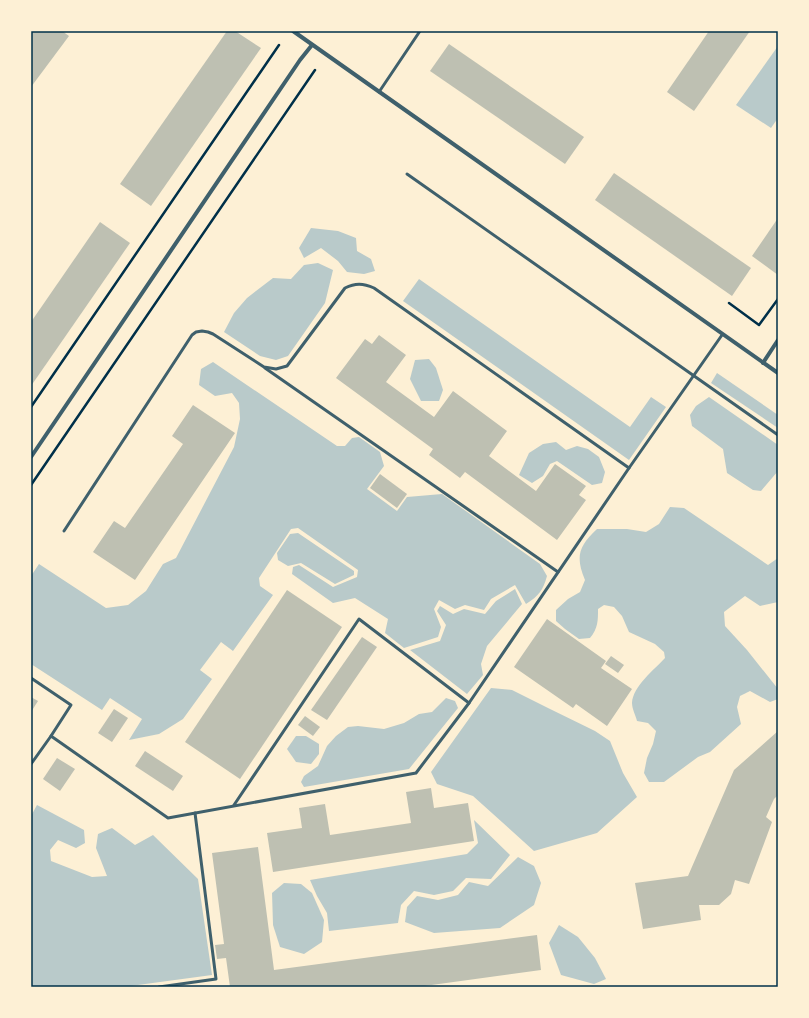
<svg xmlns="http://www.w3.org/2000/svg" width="809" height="1018" font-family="'PT Sans Narrow',sans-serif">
<rect width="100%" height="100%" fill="#fdf0d5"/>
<g fill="#b9caca">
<polygon points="778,46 778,118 771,128 736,105"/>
<polygon points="311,228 338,231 356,238 357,251 371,259 375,271 364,274 347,272 338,261 321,248 304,258 299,248"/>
<polygon points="318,263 333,270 325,303 288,356 276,360 260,356 224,332 234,313 247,298 273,278 291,279 304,265"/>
<polygon points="419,279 630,427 651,397 666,407 629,460 403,301"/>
<polygon points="429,359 436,368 443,390 439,401 421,401 410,379 415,360"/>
<path d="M213 362 337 446H345L352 438 359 437 380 452 384 466 367 489 397 511 407 497 442 494 540 564 547 576C543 590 539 596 526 604L515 585 491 599 484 610 465 605 455 609 439 600 434 609 441 627 438 637 404 648 385 633 388 619 355 598 333 603 292 574 293 567 299 565 333 587 357 577 358 570 298 528 291 529 259 578 260 586 273 595 233 651 221 642 200 670 212 679 183 719 159 734 129 740 142 719 110 698 102 710 31 664V576L39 564 106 608 128 605 146 591 163 564 176 558 234 447 240 419 239 403 232 393 215 396 199 385 201 369Z"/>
<polygon points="717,373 778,415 778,428 711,383"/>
<polygon points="709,397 778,445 778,471 761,491 753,490 727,473 723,449 692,426 690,415 696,406"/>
<polygon points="556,442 566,450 577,446 588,449 599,457 605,472 602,483 592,485 557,461 550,464 543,476 532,483 519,475 529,453 543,444"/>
<path d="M670 507 684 508 768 565 778 558V602L760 606 745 596 724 612 725 626 747 650 778 689V699L770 702 750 691 740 696 737 707 741 724 710 752 698 757 664 782H649L644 773 647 758 653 744 656 731 648 723 637 721C636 716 632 709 632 703 633 686 654 670 665 658L664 652 655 644 629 632 622 616 614 607 604 605 598 609C598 621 598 628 590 638L579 639 565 629 556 621V610L568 599 580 592 585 580C575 556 579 546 597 529H627L646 532 659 524Z"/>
<polygon points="298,533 354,571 354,575 335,584 301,563 288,566 278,560 277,553 290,534"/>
<polygon points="515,589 522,604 487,646 481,664 483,675 467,694 410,650 440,641 446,625 437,611 440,606 453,614 464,609 485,614 496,601"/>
<polygon points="491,688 512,690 548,708 595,731 610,741 623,773 637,797 597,833 534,851 473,796 437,784 431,772"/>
<polygon points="446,698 455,701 458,708 409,769 304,787 301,782 304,776 318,766 327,746 336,736 348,727 358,726 384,729 404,723 419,714 432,712"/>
<polygon points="296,736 306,736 319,744 319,754 311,764 296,762 287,749"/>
<polygon points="37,805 84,830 85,843 76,848 58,840 50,850 51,861 92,877 107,876 96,848 98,834 112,828 135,845 153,835 198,879 212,975 123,987 31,987 31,816"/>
<polygon points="474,820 510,855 491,879 466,878 453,891 434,895 414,891 401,905 398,923 329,931 327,913 317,896 310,880 467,854 478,843"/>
<polygon points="518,857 534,866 541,883 534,905 500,928 434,933 405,922 407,907 417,896 438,900 458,895 469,882 488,886"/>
<polygon points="284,883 301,884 312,893 324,920 322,942 304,954 280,947 273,925 272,893"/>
<polygon points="559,925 578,937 595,958 606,979 594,984 561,975 549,943"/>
</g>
<g fill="#bec0b2">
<polygon points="31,31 62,31 69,36 31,87"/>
<polygon points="227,31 235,31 261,48 151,206 120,184"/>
<polygon points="709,31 750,31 694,111 667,92"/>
<polygon points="449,44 584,137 565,164 430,71"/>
<polygon points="614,173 751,268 732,296 595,200"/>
<polygon points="778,218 778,275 752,256"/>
<polygon points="100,222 130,243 31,386 31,322"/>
<polygon points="379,335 406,355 386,382 434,417 453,391 507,431 489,456 536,491 555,464 586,486 579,495 586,500 557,540 465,472 460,478 429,455 433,449 336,378 365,339 372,344"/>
<polygon points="193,405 235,433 135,580 93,552 114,521 125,528 183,444 172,436"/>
<polygon points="380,474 407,494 397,508 370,488"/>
<polygon points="287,590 342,627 240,779 185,742"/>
<polygon points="547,619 606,661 601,668 632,689 607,726 576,704 573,708 514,667"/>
<polygon points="362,637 377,647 327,720 311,710"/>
<polygon points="611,656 624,665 618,673 605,664"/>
<polygon points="31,697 38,701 31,712"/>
<polygon points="114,709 128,718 112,742 98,733"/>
<polygon points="305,716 320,727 313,736 298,725"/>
<polygon points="778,731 778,795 774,799 766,817 772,822 749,884 735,880 731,894 719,905 699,905 701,920 643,929 635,883 688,876 734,770"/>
<polygon points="145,751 183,776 173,791 135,766"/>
<polygon points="57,758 75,769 60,791 43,779"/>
<polygon points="431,788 434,808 468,803 474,841 273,872 267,833 302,828 299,808 325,804 330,835 411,823 406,792"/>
<polygon points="258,847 274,970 537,935 541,970 417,987 230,987 226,958 217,959 215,945 224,944 212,853"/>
</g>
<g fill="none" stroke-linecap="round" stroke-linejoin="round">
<g stroke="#003049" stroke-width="2.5">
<polyline points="729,303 759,325 778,299"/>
<polyline points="31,407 279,45"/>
<polyline points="31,485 315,70"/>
</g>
<g stroke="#3f606c" stroke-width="3">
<polyline points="379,92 420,31"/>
<polyline points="407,174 778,435"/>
<polyline points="265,368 558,572"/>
<path d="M64 531 192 335 196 332 202 331 208 332 213 334 264 367 276 369 287 366 345 288C355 283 363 283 374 288L629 468 722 335"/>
<polyline points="31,678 71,705 51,736"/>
<polyline points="31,764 51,736 168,818 416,773 469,703 629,468"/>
<polyline points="234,805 359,619 469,703"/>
<polyline points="159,987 216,979 195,813"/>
</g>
<g stroke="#3f606c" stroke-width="4">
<polyline points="293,31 778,373"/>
<polyline points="763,363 778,340"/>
<polyline points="31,457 300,60 312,45"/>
</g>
</g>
<rect width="809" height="1018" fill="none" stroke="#fdf0d5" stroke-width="64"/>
<rect x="32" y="32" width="745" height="954" fill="none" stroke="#003049" stroke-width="1.5"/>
</svg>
